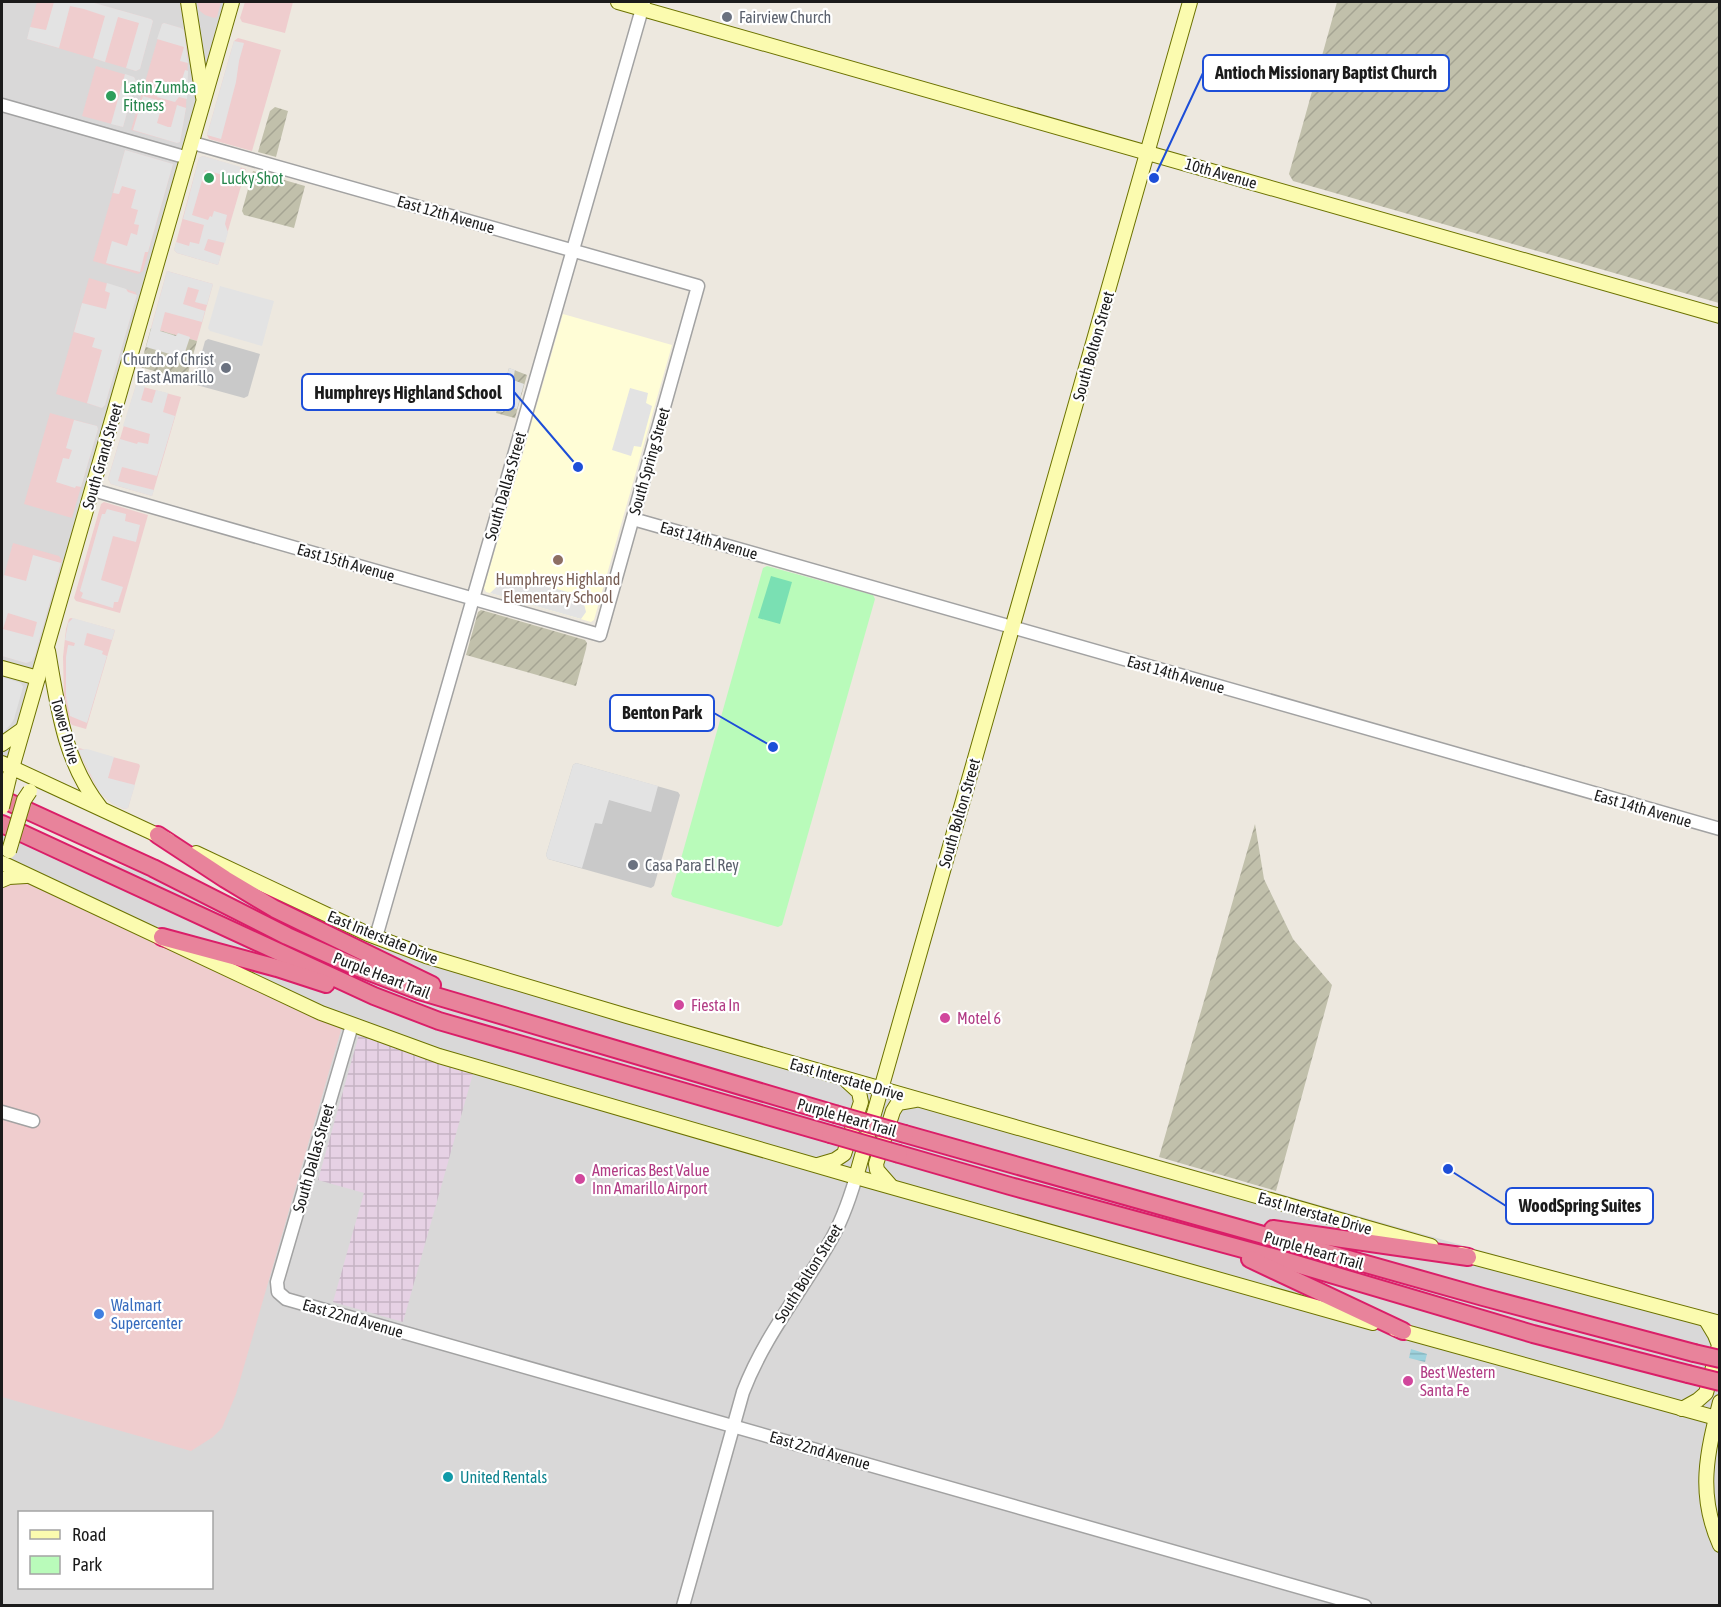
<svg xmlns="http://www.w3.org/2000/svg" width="1721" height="1607" font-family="'Asap Condensed',sans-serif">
<defs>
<pattern id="industrial-grid" width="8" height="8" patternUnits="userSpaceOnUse" patternTransform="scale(1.5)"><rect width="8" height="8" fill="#e6d1e4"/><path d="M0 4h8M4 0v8" fill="none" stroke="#c5b3c3"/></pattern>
<pattern id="construction-furrows" width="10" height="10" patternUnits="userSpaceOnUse" patternTransform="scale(1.5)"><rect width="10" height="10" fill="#c1c0ab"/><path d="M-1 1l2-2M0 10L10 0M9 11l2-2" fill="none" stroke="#a5a493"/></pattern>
<pattern id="water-rules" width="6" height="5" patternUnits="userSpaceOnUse" patternTransform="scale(1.5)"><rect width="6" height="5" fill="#9ed2dd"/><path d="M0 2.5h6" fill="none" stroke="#88b4bd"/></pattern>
</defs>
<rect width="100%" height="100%" fill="#ede8df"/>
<g fill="#d9d8d8" fill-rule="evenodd">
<polygon points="2,2 226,2 2,788"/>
<path d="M2 832 1719 1318V1605H2ZM20 1512H212V1588H20Z"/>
</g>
<g fill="#efcdce">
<polygon points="37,2 91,2 151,19 153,21 140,69 136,71 27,39"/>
<polygon points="197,2 221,2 217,17 214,18 205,15 200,11"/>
<polygon points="245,2 293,2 285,33 242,22 240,18"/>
<polygon points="164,23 181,28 184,30 188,56 186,108 180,142 177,143 131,130 162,24"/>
<polygon points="238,38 281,50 252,151 209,139 207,135 234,41"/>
<polygon points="96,66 134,77 136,81 123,127 82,116"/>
<polygon points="125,150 173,164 143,271 138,274 93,261"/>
<polygon points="203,156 246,169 218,265 177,253 174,250 199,158"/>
<polygon points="167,271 213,284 197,341 151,328"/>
<polygon points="89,278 135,292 137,295 105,405 102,408 56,394"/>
<polygon points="136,385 181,397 152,496 111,484 108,479"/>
<polygon points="50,413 97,426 98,429 72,518 24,504"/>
<polygon points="104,502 148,515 120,613 76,601 74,598 101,504"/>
<polygon points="13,543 59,556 62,560 35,655 32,661 26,663 2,656 2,583"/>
<polygon points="71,618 115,630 86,729 72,725 69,721 64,697 63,657 66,629 69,619"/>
<polygon points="79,748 139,764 140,766 128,808 124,809 113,804 100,793 90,775 78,750"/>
<polygon points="27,880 338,1025 341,1030 236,1394 222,1428 213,1437 191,1451 2,1397 2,885"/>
</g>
<polygon fill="url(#industrial-grid)" points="360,1031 474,1070 403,1322 333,1302 364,1193 318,1180"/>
<polygon fill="#fffdd6" points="563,314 672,345 594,620 591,622 486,592 484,588"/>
<g fill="#c9c9c9">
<polygon points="208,339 260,354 248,396 244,398 193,384 205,341"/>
<polygon points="576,763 678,792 680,795 654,886 651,888 548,859 546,855 573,765"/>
</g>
<g fill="url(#construction-furrows)">
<polygon points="1337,2 1719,2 1719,303 1293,181 1289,174"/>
<polygon points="275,107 288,111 276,157 258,152 270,111"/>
<polygon points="253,171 305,186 294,228 244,215 242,211"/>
<polygon points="151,328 197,341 186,380 140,367"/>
<polygon points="509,368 527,375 515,418 496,413"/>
<polygon points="481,610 585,640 587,643 586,649 576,686 466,655 478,612"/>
<polygon points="1255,824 1264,879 1293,939 1332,985 1276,1191 1159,1157"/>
</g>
<polygon fill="#b9fbba" points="767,566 873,595 875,599 782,925 778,927 673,897 671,894 763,568"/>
<polygon fill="#7ae0b3" points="771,576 792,582 780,624 758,618"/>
<g fill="#e3e3e3" fill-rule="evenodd">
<polygon points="52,2 91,2 151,19 153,21 140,69 136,71 126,68 139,23 118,17 105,62 93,58 105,16 84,9 70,6 59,48 27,39 30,27 46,30 54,2"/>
<polygon points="164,23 181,28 184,30 188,63 180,61 184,47 157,39 162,24"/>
<polygon points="234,41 244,43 239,61 236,82 221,139 207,135"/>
<polygon points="185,70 188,71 187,99 179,97 175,102 157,97 162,81 180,86"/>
<polygon points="125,74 134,77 136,81 123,127 111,124"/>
<polygon points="143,96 163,102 157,123 168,127 171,127 177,105 186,108 180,142 177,143 133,130"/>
<polygon points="125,150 173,164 148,252 145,252 140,272 106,263 112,241 127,246 131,233 137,235 139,225 134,224 138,210 131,208 136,190 122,186 119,194 113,193"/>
<polygon points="203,156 241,167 237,179 205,170 192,215 208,220 210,216 212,217 214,211 227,215 225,224 228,232 225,243 208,239 204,250 221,256 218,265 177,253 174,250 176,242 189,246 190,242 199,244 204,225 183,219 199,158"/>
<polygon points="167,271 213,284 207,305 195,302 199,290 188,287 183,304 205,311 202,322 165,312 160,331 176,336 178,333 190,337 183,358 146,347"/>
<polygon points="107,283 126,289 128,292 137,295 105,405 102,408 87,403 102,350 92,347 95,338 74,332 82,303 106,309 110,293 105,291"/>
<polygon points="220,286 274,301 262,346 210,331 208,328"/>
<polygon points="509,368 515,370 513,380 524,384 517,409 505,405 503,412 497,411"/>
<polygon points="136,385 145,386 141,400 152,403 156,390 168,393 163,412 175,416 157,476 122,467 118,481 154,490 152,496 111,484 108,479 120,439 137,444 138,442 148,444 150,434 123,426"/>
<polygon points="630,388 648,393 646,403 652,406 641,447 634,446 631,456 612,450"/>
<polygon points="74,420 97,426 98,429 81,487 76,486 75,488 56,482 63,458 69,459 72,450 66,448"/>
<polygon points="107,509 126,514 125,521 140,525 136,542 113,536 101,580 123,587 118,602 114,602 113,608 81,598 83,593 80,591 102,514 105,514"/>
<path d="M33 555 61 563 35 655 32 661 26 663 2 656V583L4 575 26 581ZM8 613 37 622 33 637 3 629Z"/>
<polygon points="503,574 582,596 586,612 581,619 490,593 504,580"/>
<polygon points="73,618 115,630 112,640 87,633 84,645 103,651 102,654 107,656 87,723 70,716 66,696 66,657 68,645 74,646 75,643 65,640 68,623"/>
<polygon points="2,677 21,683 23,687 14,719 11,724 2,734"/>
<polygon points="87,749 114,757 108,778 135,785 128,808 124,809 113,804 100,793 78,750"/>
<polygon points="576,763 658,786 651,812 609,800 602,824 595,823 582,868 548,859 546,855 573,765"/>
</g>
<polygon fill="url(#water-rules)" points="1411,1349 1427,1354 1425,1362 1409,1358"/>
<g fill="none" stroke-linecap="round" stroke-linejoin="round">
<g stroke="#a2a2a2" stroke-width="15">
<g id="tertiary">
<polyline points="2,105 188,158"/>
<polyline points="93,490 600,635 698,286 193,143"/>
<polyline points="633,519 1720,829"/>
<polyline points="376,937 644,2"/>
<polyline points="352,1025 277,1282 278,1292 286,1299 1365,1606"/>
<polyline points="2,1112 33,1121"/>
<path d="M683 1606 743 1392C764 1337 799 1295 828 1245 841 1224 849 1201 856 1177"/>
</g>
</g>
<g stroke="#6c7201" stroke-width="16">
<g id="secondary">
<polyline points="188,2 203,97"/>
<polyline points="618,2 1720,316"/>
<path d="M48 651C58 708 64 761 100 807"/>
<polyline points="2,668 38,678"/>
<polyline points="2,744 23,729"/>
<polyline points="2,763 168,840"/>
<polyline points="10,775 232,2"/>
<polyline points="196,853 368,934 426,956 627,1016 1431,1246"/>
<polyline points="2,863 321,1013 439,1056 856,1177 1373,1323"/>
<polyline points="2,880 9,877 26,876"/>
<polyline points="818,1165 835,1160 844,1154 861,1102 859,1092 847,1081"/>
<polyline points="856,1177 1190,2"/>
<polyline points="891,1186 877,1170 876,1164 893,1111 898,1103 915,1100"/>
<polyline points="1461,1254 1720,1323"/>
<polyline points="1395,1329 1720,1419"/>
<path d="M1720 1402C1707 1453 1697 1494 1720 1545"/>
<polyline points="1682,1409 1698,1400 1706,1393 1719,1345 1715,1335 1706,1320"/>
</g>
</g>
<g stroke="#da1e68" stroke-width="20">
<g id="motorway">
<polyline points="2,799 153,868 287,936 359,968 419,991 835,1114"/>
<polyline points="2,824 374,996 439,1021 830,1134"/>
<polyline points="158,835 225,879 275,909 432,985"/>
<polyline points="162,937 277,968 326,984"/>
<polyline points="905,1134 1483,1297 1694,1353"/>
<polyline points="899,1154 1010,1186 1276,1258 1533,1334 1688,1374"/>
<polyline points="1273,1229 1468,1257"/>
<polyline points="1250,1259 1403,1331"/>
</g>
</g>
<use href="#tertiary" stroke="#fff" stroke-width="12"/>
<use href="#secondary" stroke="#fbfbaf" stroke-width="14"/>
<use href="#motorway" stroke="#e8839b" stroke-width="16"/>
<g stroke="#6c7201" stroke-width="16" stroke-linecap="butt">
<g id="secondary-bridge">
<polyline points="2,807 9,778"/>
<polyline points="9,851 24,800 30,791"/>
</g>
</g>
<g stroke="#da1e68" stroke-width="20" stroke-linecap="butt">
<g id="motorway-bridge">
<polyline points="835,1114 905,1134"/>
<polyline points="830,1134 899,1154"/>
<polyline points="1694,1353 1720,1359"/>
<polyline points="1688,1374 1720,1382"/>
</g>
</g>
<use href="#secondary-bridge" stroke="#fbfbaf" stroke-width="14"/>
<use href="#motorway-bridge" stroke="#e8839b" stroke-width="16"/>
</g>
<g fill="#6b7280" stroke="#fff" stroke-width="2">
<circle cx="727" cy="17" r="6"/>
<circle cx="226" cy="368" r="6"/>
<circle cx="633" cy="865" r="6"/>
</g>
<g fill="#2e9e5b" stroke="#fff" stroke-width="2">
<circle cx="111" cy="96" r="6"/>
<circle cx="209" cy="178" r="6"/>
</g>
<circle fill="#8d6e63" stroke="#fff" stroke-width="2" cx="558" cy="560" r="6"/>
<g fill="#d1479c" stroke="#fff" stroke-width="2">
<circle cx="679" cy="1005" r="6"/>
<circle cx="945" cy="1018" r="6"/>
<circle cx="580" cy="1179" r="6"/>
<circle cx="1408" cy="1381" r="6"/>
</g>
<circle fill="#3f7fe0" stroke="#fff" stroke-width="2" cx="99" cy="1314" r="6"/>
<circle fill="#0f9aa8" stroke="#fff" stroke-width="2" cx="448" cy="1477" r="6"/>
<g text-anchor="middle" stroke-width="4.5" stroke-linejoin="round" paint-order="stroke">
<g font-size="16" fill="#5b616d" stroke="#fff" text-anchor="start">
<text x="739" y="23">Fairview Church</text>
<text x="214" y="365" text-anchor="end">Church of Christ<tspan x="214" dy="18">East Amarillo</tspan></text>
<text x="645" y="871">Casa Para El Rey</text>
</g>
<g font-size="16" fill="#27864d" stroke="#fff" text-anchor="start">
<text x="123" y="93">Latin Zumba<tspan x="123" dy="18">Fitness</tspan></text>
<text x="221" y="184">Lucky Shot</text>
</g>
<g font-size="16" fill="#1b1b1b" stroke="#fff">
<text transform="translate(1221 173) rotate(16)" y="6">10th Avenue</text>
<text transform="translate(446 214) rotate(16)" y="6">East 12th Avenue</text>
<text transform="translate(1093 346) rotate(-74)" y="6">South Bolton Street</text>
<text transform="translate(102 456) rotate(-74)" y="6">South Grand Street</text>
<text transform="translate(649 461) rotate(-74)" y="6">South Spring Street</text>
<text transform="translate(505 486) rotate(-74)" y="6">South Dallas Street</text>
<text transform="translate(709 540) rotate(16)" y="6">East 14th Avenue</text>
<text transform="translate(346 562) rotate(16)" y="6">East 15th Avenue</text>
<text transform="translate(1176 674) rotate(16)" y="6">East 14th Avenue</text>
<text transform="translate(66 731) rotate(74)" y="6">Tower Drive</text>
<text transform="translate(1643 808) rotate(16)" y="6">East 14th Avenue</text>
<text transform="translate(959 813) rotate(-74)" y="6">South Bolton Street</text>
<text transform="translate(383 937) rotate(22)" y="6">East Interstate Drive</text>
<text transform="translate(382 975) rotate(21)" y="6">Purple Heart Trail</text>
<text transform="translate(847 1079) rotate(16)" y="6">East Interstate Drive</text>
<text transform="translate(847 1117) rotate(16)" y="6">Purple Heart Trail</text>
<text transform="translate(313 1158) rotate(-74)" y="6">South Dallas Street</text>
<text transform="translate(1315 1213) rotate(16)" y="6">East Interstate Drive</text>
<text transform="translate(1314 1250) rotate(16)" y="6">Purple Heart Trail</text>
<text transform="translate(808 1273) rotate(-58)" y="6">South Bolton Street</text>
<text transform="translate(353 1318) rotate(16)" y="6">East 22nd Avenue</text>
<text transform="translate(820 1450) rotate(16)" y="6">East 22nd Avenue</text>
</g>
<g font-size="16" fill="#785e54" stroke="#fff">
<text x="558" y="585">Humphreys Highland<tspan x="558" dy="18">Elementary School</tspan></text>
</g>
<g font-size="16" fill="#b23c85" stroke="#fff" text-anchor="start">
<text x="691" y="1011">Fiesta In</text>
<text x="957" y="1024">Motel 6</text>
<text x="592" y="1176">Americas Best Value<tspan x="592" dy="18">Inn Amarillo Airport</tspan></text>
<text x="1420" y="1378">Best Western<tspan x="1420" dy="18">Santa Fe</tspan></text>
</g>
<g font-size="16" fill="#366cbe" stroke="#fff" text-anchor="start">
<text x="111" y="1311">Walmart<tspan x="111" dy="18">Supercenter</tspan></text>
</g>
<g font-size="16" fill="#0d838f" stroke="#fff" text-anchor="start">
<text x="460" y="1483">United Rentals</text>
</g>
</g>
<path fill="none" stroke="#1d4ed8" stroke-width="2" d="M1154 178L1203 73M578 467L514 392M773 747L714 713M1448 1169L1506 1206"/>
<g fill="#1d4ed8" stroke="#fff" stroke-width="2">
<circle cx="1154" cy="178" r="6"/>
<circle cx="578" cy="467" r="6"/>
<circle cx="773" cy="747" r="6"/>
<circle cx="1448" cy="1169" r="6"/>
</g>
<g fill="#fff" stroke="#1d4ed8" stroke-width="2">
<rect x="1203" y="55" width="246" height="36" rx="6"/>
<rect x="302" y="374" width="212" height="36" rx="6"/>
<rect x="610" y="695" width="104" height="36" rx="6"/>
<rect x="1506" y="1188" width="147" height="36" rx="6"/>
</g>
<g font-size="18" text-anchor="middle" font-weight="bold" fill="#1b1b1b">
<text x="1326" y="79">Antioch Missionary Baptist Church</text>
<text x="408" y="399">Humphreys Highland School</text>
<text x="662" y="719">Benton Park</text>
<text x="1580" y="1212">WoodSpring Suites</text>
</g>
<rect width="1721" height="1607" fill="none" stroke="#1b1b1b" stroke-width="6"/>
<rect x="18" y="1511" width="195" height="78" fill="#ffffff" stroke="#a4a4a4" stroke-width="1.5"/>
<rect x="30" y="1530" width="30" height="9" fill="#fbfbaf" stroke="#a4a4a4" stroke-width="1.5"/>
<text x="72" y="1541" font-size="18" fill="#1b1b1b">Road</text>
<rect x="30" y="1556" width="30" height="18" fill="#b9fbba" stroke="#a4a4a4" stroke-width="1.5"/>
<text x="72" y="1571" font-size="18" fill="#1b1b1b">Park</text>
</svg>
